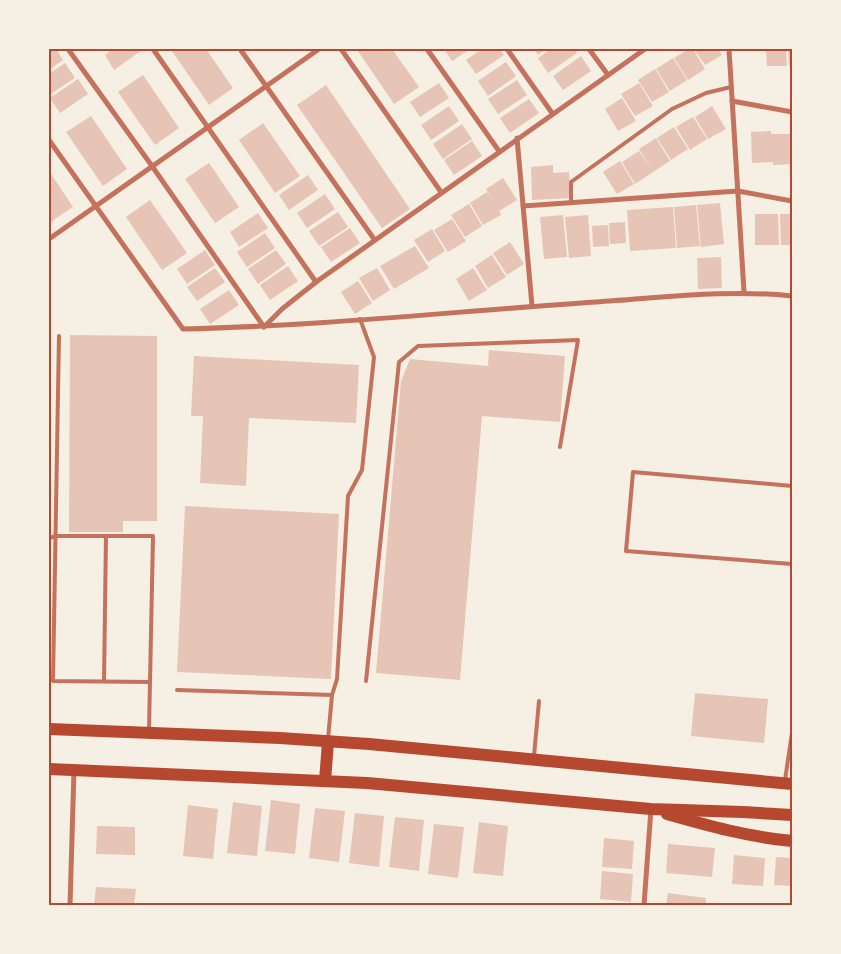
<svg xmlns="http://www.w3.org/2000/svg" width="841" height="954" font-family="'DM Sans',sans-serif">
<rect width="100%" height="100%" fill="#f6efe4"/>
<g fill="#e6c5b7">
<polygon points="49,49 56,49 63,60 49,70"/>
<polygon points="113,49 141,49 142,50 114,70 105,55"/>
<polygon points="176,49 206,49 233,88 209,105 172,51"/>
<polygon points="360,49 392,49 419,87 394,104 358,51"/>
<polygon points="444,49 470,49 452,61"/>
<polygon points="482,49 500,49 504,55 476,74 466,60"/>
<polygon points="534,49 546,49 538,55"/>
<polygon points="551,49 574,49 577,53 548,73 538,58"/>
<polygon points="689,49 693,49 705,69 688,80 674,58"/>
<polygon points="694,49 718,49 722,55 705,65"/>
<polygon points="766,49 786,49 787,66 767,66"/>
<polygon points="788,49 792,49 792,66 789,66"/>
<polygon points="581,56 591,71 563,90 553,76"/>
<polygon points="673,58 687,80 670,91 656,69"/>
<polygon points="506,62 516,76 488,96 478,81"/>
<polygon points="65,63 75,78 49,95 49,74"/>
<polygon points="655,69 669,92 652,102 638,80"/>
<polygon points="143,75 179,128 155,145 118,92"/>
<polygon points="78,79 88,94 60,113 50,98"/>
<polygon points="517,80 527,95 498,114 488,99"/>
<polygon points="439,83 449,98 420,117 410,102"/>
<polygon points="639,83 653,106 635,116 621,94"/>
<polygon points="326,85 410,209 382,228 297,105"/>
<polygon points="622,98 636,121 618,131 605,109"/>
<polygon points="529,99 539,113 510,133 500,118"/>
<polygon points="449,106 459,121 431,140 421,125"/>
<polygon points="712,106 726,129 708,139 695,117"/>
<polygon points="91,116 127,169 103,186 66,132"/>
<polygon points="693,117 707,139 690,150 676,127"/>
<polygon points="263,123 300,176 275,193 239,140"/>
<polygon points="462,124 472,139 443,159 433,144"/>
<polygon points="674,127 688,149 671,160 657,138"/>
<polygon points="771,131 771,134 792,134 792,164 773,165 773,162 752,163 751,132"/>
<polygon points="656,138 670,161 635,184 622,162 639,151 650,167 639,149"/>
<polygon points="472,141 482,156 454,175 444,160"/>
<polygon points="620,161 634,184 617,194 603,172"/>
<polygon points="209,163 239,207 215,223 185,179"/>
<polygon points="553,165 553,173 569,172 571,198 532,200 531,167"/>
<polygon points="49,171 73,207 49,223"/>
<polygon points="308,175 318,190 289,210 279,195"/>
<polygon points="503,178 517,200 499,211 501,215 483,225 470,203 487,192 493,201 486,189"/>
<polygon points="325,194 335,209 307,228 297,213"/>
<polygon points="150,200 187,253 162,270 126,217"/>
<polygon points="720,203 724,244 701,247 697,205"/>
<polygon points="469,204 482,226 465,237 451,215"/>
<polygon points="696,205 700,246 677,248 674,207"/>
<polygon points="673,207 676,248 630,251 627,210"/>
<polygon points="338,212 348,227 319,246 309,231"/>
<polygon points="258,213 268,228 239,247 230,232"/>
<polygon points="755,214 778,214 779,245 755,245"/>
<polygon points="780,214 792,214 792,245 781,245"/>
<polygon points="563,215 567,257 544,259 540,217"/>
<polygon points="588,215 591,256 569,258 565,217"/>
<polygon points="452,219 466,241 448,252 434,230"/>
<polygon points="625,222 626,243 610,244 609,223"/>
<polygon points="608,225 609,246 593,247 592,226"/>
<polygon points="350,228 360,243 331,262 321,247"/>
<polygon points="432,229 445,251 428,262 414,240"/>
<polygon points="265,233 275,248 247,267 237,252"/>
<polygon points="510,242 524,264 507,275 493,253"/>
<polygon points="415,246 429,268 394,289 380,266"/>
<polygon points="205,250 215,265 187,284 177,269"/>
<polygon points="276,250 286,264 258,284 248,269"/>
<polygon points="492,255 506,277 488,288 475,266"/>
<polygon points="721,257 722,288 698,289 697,258"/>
<polygon points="288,266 298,281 270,300 260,285"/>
<polygon points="215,268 225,282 197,301 187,287"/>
<polygon points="377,268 390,290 373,301 359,278"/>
<polygon points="473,268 487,290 469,301 456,279"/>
<polygon points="358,281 372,303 355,314 341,292"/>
<polygon points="229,290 239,305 210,324 200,309"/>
<polygon points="70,335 157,336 157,521 123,521 123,532 69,532"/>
<polygon points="489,350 565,356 560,422 482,416 460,680 376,673 401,381 410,359 488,366"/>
<polygon points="194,356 359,365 356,423 249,418 246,486 200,483 203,416 191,416"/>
<polygon points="185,506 339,514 331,679 177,672"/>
<polygon points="695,693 768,699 764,743 691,736"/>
<polygon points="271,800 300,804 295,854 265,851"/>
<polygon points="233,802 262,806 257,856 227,853"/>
<polygon points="188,805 218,809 213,859 183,856"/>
<polygon points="315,808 345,811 339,862 309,858"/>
<polygon points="355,813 384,816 379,867 349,863"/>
<polygon points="395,817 424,820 419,871 389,867"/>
<polygon points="479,822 508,826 503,876 473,873"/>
<polygon points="434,824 464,827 458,878 428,874"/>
<polygon points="97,826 135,827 135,855 96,854"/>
<polygon points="604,838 634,841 632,869 602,867"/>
<polygon points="668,844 715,848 712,877 666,873"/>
<polygon points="734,855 765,858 763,886 732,884"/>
<polygon points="776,857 792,858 792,886 774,885"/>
<polygon points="602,871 633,874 631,902 600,899"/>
<polygon points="96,887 136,889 134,905 94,905"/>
<polygon points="668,893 706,898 706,905 666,905"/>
</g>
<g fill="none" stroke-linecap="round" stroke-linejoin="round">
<g stroke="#c5725c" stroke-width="4">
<polyline points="571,203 571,182 672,109 706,93 731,87"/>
<polyline points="59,336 53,681 149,682"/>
<polyline points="792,486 633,472 626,551 792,564"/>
<polyline points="49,538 56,536 153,536 149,730"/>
<polyline points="104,681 106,536"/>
<polyline points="366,681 399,362 418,346 578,340 560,447"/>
<polyline points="177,690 332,695"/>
<polyline points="328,739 332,695 337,679 348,496 362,470 374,357 360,319"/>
<polyline points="534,756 539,701"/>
<polyline points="785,780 792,733"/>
</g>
<g stroke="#c5725c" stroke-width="5">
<polyline points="68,49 152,166 264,327 282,309 316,282 645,49"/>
<polyline points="153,49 316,282"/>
<polyline points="240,49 374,239"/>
<polyline points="341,49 441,192"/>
<polyline points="427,49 499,151"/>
<polyline points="507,49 552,113"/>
<polyline points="589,49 608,75"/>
<polyline points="729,49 744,292"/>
<polyline points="732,101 792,112"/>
<polyline points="517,138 532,306"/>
<path d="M49 140 183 329C321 326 458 311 596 302 661 298 727 289 792 296"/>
<polyline points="523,206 738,191 792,201"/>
<polyline points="49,239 319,49"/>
<polyline points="70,905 74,770"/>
<polyline points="644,905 651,809"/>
</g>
<g stroke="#b5482f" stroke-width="12">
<polyline points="49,729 280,738 369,744 792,784"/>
<polyline points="49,769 367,783 651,809 743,812 792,815"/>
<polyline points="325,781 328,742"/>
<path d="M667 814C709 826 749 837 792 841"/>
</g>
</g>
<rect width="841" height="954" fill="none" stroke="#f6efe4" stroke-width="100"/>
<rect x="50" y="50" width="741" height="854" fill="none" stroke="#b5482f" stroke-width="2"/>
</svg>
